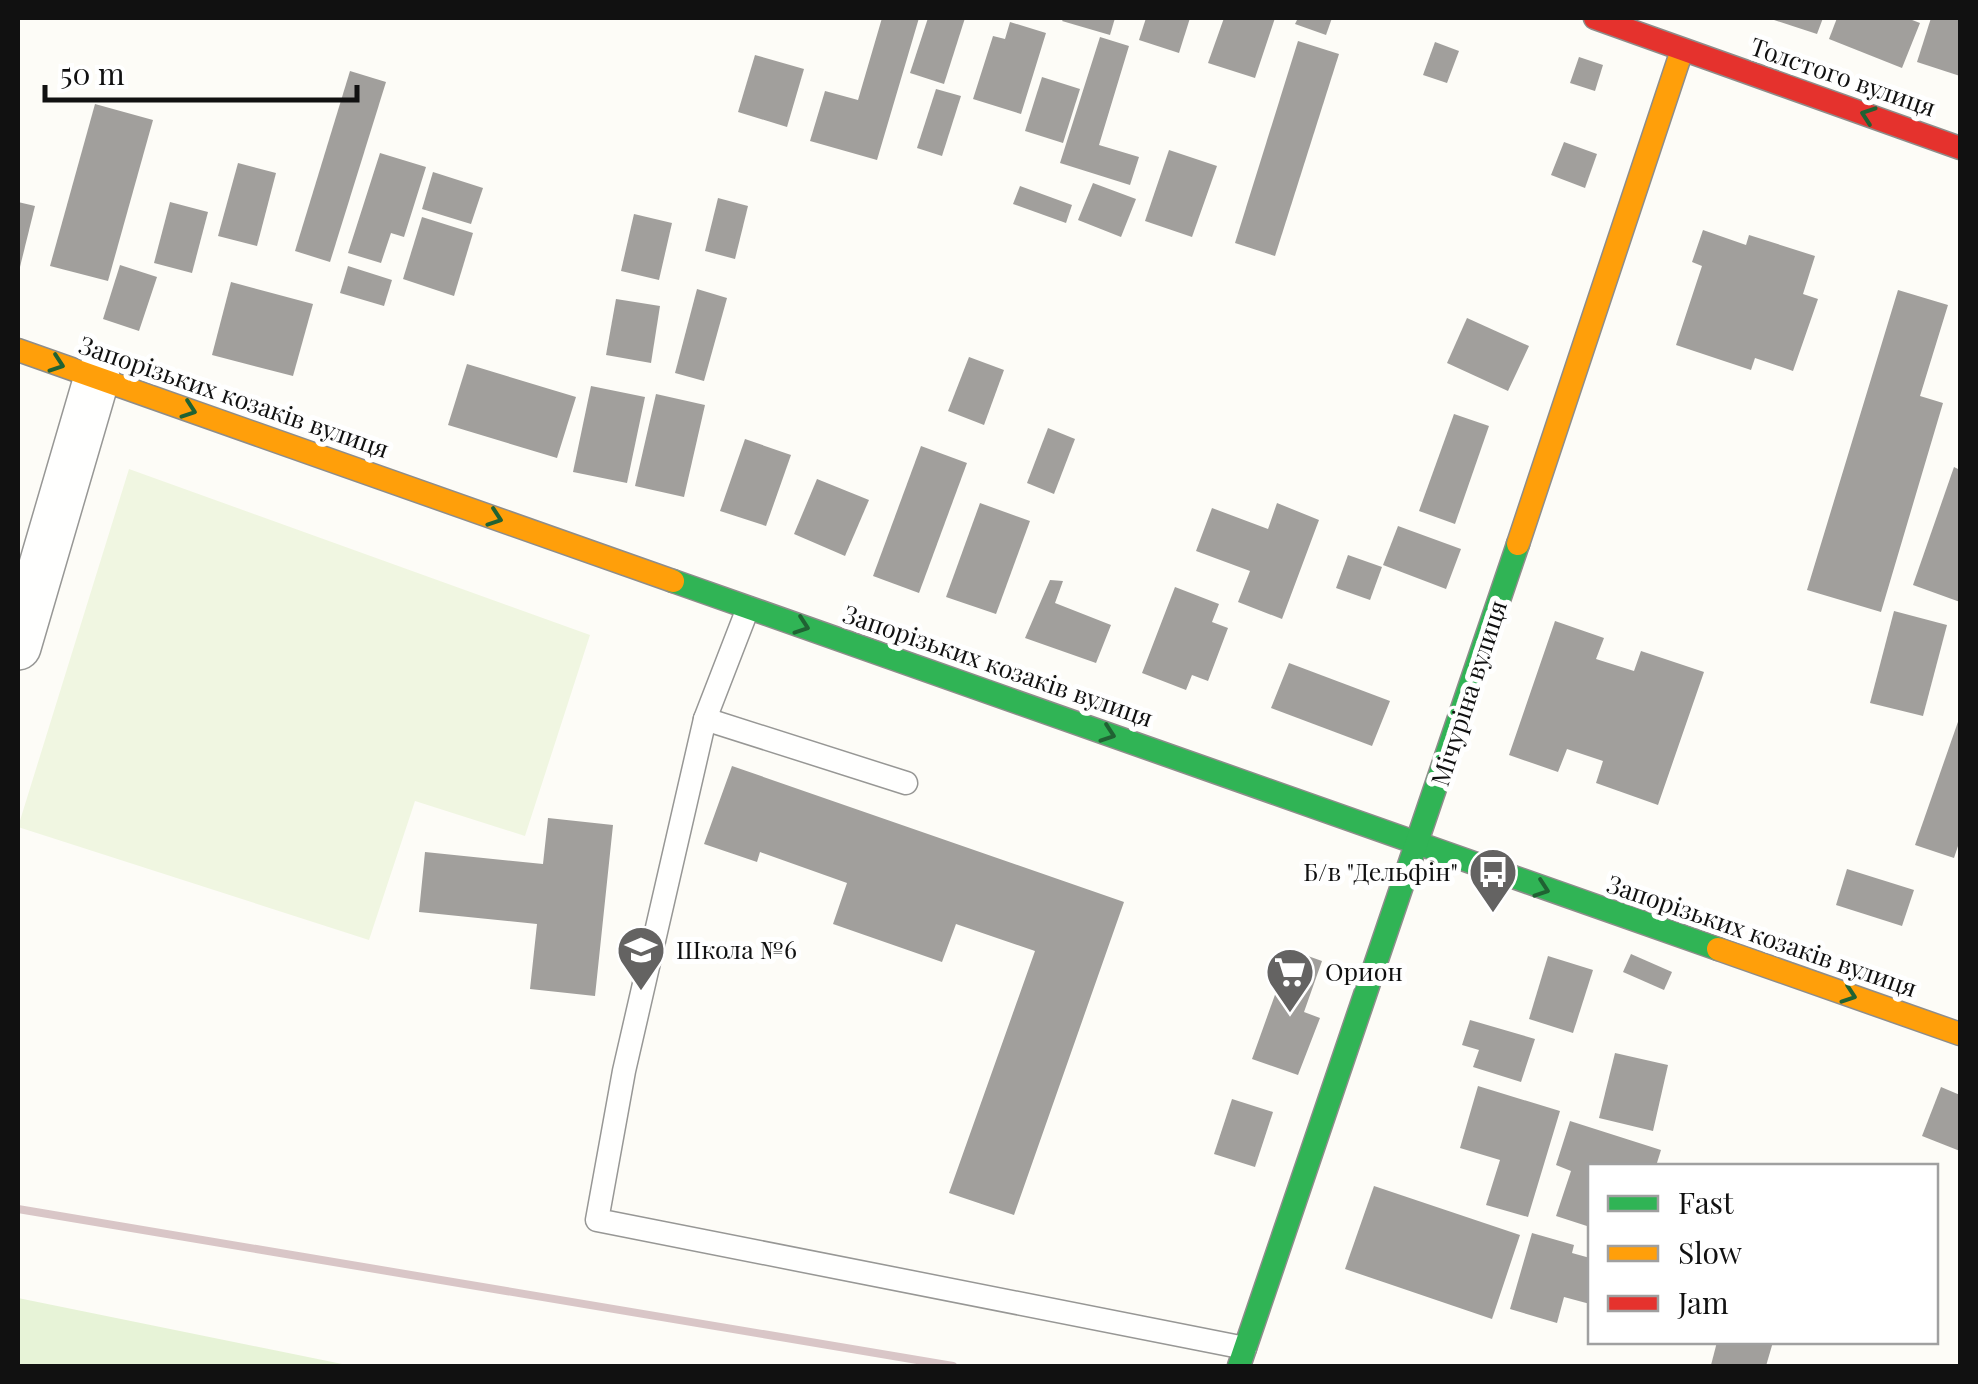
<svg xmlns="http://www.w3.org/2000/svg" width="1978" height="1384" font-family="'Playfair Display',serif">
<rect width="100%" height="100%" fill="#fdfcf7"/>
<polygon fill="#e7f3d7" points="18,1298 352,1366 18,1366"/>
<polygon fill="#f0f6e1" points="129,469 590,635 525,836 415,801 369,940 18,827"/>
<g fill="#a19f9c">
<polygon points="882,18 919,18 877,160 810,141 825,91 858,100"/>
<polygon points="928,18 965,18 944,84 910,73"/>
<polygon points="1064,18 1115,18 1110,35 1062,21"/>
<polygon points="1146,18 1190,18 1179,53 1139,40"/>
<polygon points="1224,18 1275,18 1255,78 1208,63"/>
<polygon points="1298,18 1332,18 1326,35 1295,24"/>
<polygon points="1768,18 1823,18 1817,34"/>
<polygon points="1837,18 1907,18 1920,23 1902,68 1829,39"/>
<polygon points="1931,18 1960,18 1960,76 1917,62"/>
<polygon points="1010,22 1046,33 1021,114 973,99 993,36 1005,39"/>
<polygon points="1100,37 1129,46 1099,145 1139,157 1130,185 1060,163"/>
<polygon points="1298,41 1339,54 1275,256 1235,243"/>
<polygon points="1435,42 1459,51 1447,83 1423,75"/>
<polygon points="755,55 804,69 787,127 738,112"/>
<polygon points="1579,57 1603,65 1595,91 1570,83"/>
<polygon points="350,71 386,82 330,262 295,251"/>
<polygon points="1042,77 1080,89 1063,143 1025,131"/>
<polygon points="936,89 961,96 942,156 917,148"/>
<polygon points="95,104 153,120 108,281 50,266"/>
<polygon points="1564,142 1597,154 1585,188 1551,175"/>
<polygon points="1169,150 1217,166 1192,237 1145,221"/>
<polygon points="380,153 426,167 404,237 391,233 381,263 348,253"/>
<polygon points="238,163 276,173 257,246 218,236"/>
<polygon points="433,172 483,188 471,224 422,209"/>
<polygon points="1093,183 1136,199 1121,237 1078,220"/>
<polygon points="1020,186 1072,205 1066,223 1013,204"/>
<polygon points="718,198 748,206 735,259 705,251"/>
<polygon points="18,202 35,206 19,271 18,270"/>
<polygon points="170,202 208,212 192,273 154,263"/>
<polygon points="634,214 672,223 659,280 621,271"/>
<polygon points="422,217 473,233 454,296 403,279"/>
<polygon points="1703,230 1746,245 1749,235 1815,256 1803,294 1818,299 1793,371 1755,358 1751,370 1676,345 1702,266 1692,262"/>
<polygon points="120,265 157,277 139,331 103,319"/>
<polygon points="348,266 392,280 384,306 340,293"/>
<polygon points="231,282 313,304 293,376 212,355"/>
<polygon points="697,289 727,298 704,381 675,373"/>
<polygon points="1898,290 1948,305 1920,396 1943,403 1881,612 1807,590"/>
<polygon points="616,299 660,306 651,363 606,355"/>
<polygon points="1467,318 1529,346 1508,391 1447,363"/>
<polygon points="969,357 1004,370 984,425 948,411"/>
<polygon points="467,364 576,397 557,458 448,425"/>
<polygon points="591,386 645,397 627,483 573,472"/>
<polygon points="656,394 705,405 684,497 635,486"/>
<polygon points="1454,414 1489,426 1455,524 1419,511"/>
<polygon points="1048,428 1075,439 1054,494 1027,483"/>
<polygon points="745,439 791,455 766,526 720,511"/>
<polygon points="921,446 967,463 919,593 873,576"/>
<polygon points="1954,467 1960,470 1960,602 1913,585"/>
<polygon points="817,479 869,500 845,556 794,534"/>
<polygon points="980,503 1030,521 996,614 946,597"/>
<polygon points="1277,503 1319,520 1282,619 1238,602 1250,571 1196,551 1212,508 1268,529"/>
<polygon points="1398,526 1461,549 1446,589 1383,565"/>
<polygon points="1348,555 1382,567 1370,600 1336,588"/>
<polygon points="1050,580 1063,581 1055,603 1111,625 1096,663 1025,638"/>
<polygon points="1175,587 1219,604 1212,622 1228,628 1208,681 1192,675 1186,690 1142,673"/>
<polygon points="1894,611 1947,625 1923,716 1870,703"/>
<polygon points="1555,621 1604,638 1596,659 1634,671 1641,651 1704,672 1658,805 1596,783 1603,761 1567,749 1558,772 1509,755"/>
<polygon points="1289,663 1390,701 1372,746 1271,708"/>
<polygon points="1960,716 1960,840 1954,858 1915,845"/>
<polygon points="732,766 1124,902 1014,1215 949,1193 1035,951 956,924 942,962 833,924 847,883 760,852 757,862 704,844"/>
<polygon points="548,818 613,825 595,996 530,989 537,924 419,912 425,852 543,864"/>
<polygon points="1847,869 1914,890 1902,926 1836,905"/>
<polygon points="1291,950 1322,961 1304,1012 1320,1018 1298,1075 1252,1059"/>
<polygon points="1631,954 1672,972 1664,990 1623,972"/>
<polygon points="1548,956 1593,970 1573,1033 1529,1019"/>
<polygon points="1470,1020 1535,1039 1521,1082 1473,1067 1479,1050 1462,1045"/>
<polygon points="1615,1053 1668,1065 1653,1131 1599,1118"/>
<polygon points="1478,1086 1560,1111 1528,1217 1486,1205 1500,1160 1460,1148"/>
<polygon points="1941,1087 1960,1095 1960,1151 1922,1136"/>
<polygon points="1232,1099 1273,1112 1255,1167 1214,1154"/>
<polygon points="1570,1121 1661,1150 1656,1166 1590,1166 1590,1227 1556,1216 1571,1171 1556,1165"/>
<polygon points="1374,1186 1520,1235 1492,1319 1345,1269"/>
<polygon points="1532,1233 1574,1245 1572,1253 1590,1258 1590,1304 1564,1297 1557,1323 1510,1309"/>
<polygon points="1717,1342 1773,1342 1766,1366 1717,1366 1711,1365"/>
</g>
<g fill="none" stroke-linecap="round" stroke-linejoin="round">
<g stroke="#979795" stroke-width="25">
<g id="lane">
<polyline points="748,608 705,719 624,1071 597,1220 1245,1348"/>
<polyline points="705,719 906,783"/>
</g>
</g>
<g stroke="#979795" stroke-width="48">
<polyline id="street" points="18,647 97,377"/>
</g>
<g stroke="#8e8d8b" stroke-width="25">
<g id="fast">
<polyline points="673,581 1718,949"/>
<polyline points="1239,1366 1518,544"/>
</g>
</g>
<g stroke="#8e8d8b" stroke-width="25">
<g id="slow">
<polyline points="18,350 673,581"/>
<polyline points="1518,544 1682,50"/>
<polyline points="1718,949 1960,1034"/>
</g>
</g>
<g stroke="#8e8d8b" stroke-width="25">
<polyline id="jam" points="1595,18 1960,148"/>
</g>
<use href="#lane" stroke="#fffffe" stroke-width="22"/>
<use href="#street" stroke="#fffffe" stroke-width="45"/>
<use href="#fast" stroke="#30b455" stroke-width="22"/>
<use href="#slow" stroke="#ff9f0a" stroke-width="22"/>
<use href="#jam" stroke="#e5322d" stroke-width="22"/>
<polyline stroke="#d9c6c7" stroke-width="8" points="18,1209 953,1366"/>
</g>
<defs><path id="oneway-chevron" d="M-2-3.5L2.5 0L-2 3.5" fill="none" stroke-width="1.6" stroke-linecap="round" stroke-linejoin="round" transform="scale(2.5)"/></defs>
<g stroke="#206233">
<use href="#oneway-chevron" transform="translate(1868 115) rotate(-161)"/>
<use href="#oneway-chevron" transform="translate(57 364) rotate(19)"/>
<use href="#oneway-chevron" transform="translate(189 410) rotate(19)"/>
<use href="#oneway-chevron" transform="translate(495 518) rotate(19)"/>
<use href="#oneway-chevron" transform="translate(802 626) rotate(19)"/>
<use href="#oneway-chevron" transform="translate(1108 734) rotate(19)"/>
<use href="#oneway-chevron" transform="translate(1542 889) rotate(19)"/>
<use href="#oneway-chevron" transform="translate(1849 995) rotate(19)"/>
</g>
<defs>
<g id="bus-pin" transform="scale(2.5)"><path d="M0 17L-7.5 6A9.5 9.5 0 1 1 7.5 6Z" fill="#646362" stroke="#fff"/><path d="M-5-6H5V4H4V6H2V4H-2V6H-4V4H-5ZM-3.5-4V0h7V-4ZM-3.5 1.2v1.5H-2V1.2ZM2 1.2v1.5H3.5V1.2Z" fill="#fff"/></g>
<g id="school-pin" transform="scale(2.5)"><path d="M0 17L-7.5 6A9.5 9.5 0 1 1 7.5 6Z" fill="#646362" stroke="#fff"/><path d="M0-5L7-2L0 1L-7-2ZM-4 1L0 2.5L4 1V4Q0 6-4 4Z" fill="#fff"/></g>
<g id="supermarket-pin" transform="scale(2.5)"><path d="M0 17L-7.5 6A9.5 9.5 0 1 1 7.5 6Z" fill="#646362" stroke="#fff"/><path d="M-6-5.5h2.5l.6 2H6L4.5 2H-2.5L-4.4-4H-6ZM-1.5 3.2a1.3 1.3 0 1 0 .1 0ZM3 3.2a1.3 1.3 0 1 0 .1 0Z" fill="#fff"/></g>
</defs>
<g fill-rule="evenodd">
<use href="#bus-pin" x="1493" y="872"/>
<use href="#school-pin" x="641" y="950"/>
<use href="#supermarket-pin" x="1290" y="972"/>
</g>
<g text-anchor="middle" stroke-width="10" stroke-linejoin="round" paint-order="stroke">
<g font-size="25" fill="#111" stroke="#fff">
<text transform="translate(1843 77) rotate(19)" y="9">Толстого вулиця</text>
<text transform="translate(234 397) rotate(19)" y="9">Запорізьких козаків вулиця</text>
<text transform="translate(998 666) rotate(19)" y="9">Запорізьких козаків вулиця</text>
<text transform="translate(1469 693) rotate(-72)" y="9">Мічуріна вулиця</text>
<text transform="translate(1762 936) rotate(19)" y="9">Запорізьких козаків вулиця</text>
</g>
<g font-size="25" fill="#111" stroke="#fff" text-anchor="start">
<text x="1458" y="881" text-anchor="end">Б/в "Дельфін"</text>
<text x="676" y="959">Школа №6</text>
<text x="1325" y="981">Орион</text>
</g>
</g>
<rect width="1978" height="1384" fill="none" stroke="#111111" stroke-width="40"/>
<rect x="1588" y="1164" width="350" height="180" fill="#ffffff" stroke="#a0a0a0" stroke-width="2.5"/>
<rect x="1608" y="1196" width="50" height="15" fill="#30b455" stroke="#a0a0a0" stroke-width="2.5"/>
<text x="1678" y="1214" font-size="30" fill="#111111">Fast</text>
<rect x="1608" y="1246" width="50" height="15" fill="#ff9f0a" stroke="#a0a0a0" stroke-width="2.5"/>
<text x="1678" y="1264" font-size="30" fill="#111111">Slow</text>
<rect x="1608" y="1296" width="50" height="15" fill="#e5322d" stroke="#a0a0a0" stroke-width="2.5"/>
<text x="1678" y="1314" font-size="30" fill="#111111">Jam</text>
<path d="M45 85v15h312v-15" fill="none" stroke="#111111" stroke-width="5"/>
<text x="60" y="85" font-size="30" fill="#111111" stroke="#ffffff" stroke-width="8" paint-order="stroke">50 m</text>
</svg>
